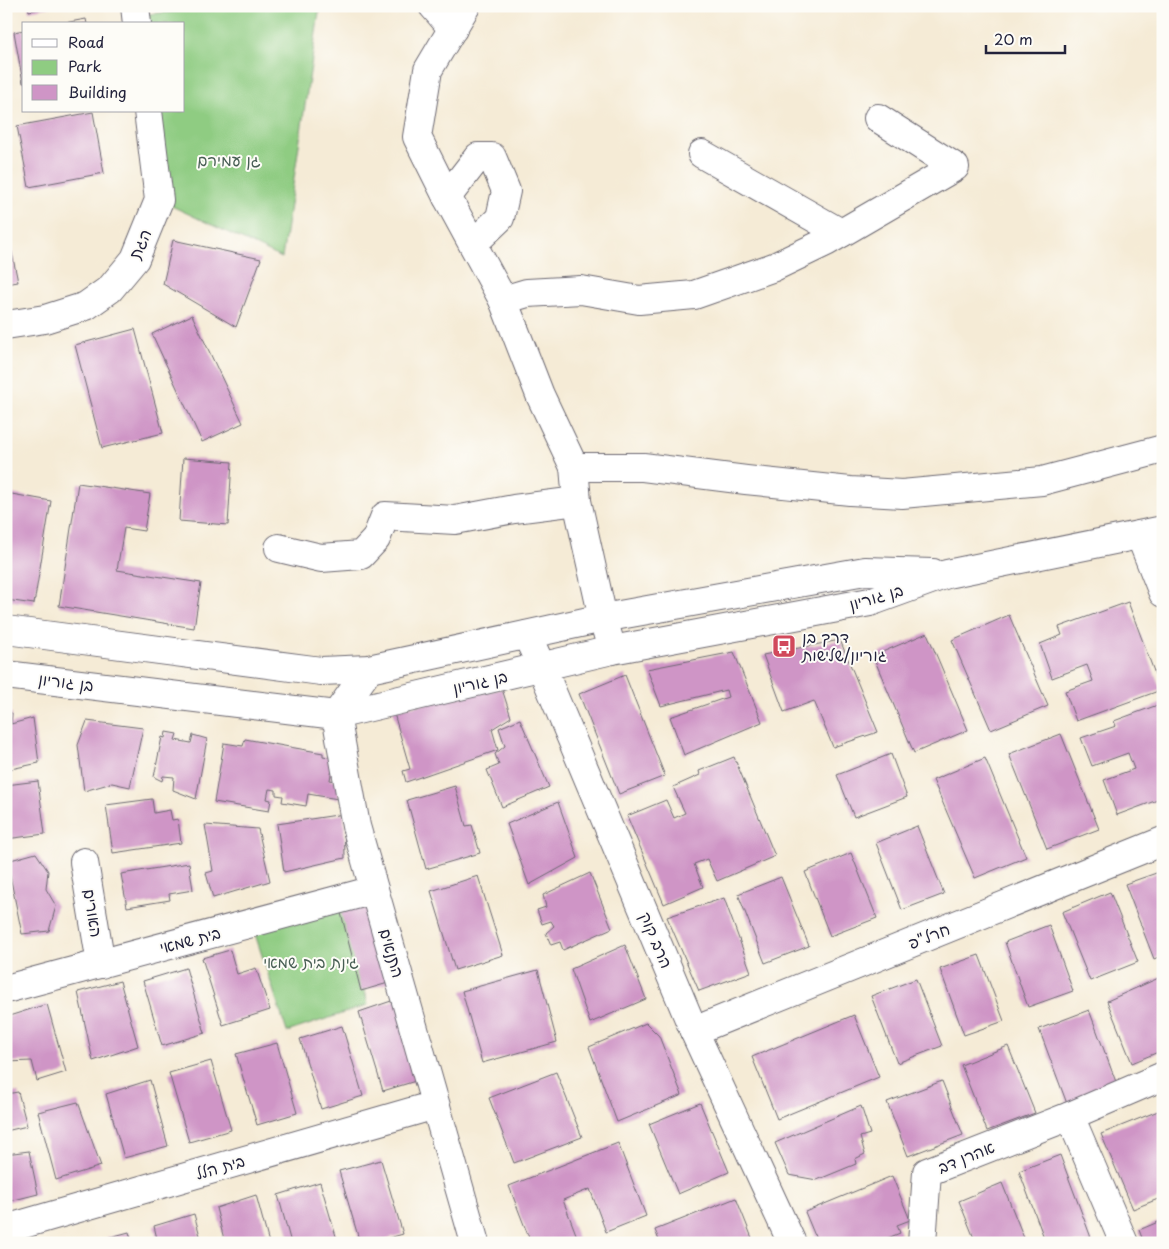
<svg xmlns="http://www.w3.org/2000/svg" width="1169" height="1249" font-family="'Playpen Sans','Playpen Sans Hebrew',sans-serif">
<rect width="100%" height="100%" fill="#fdfcf7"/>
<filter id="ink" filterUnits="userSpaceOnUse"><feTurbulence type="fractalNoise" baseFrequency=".02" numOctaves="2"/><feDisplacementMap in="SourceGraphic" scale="10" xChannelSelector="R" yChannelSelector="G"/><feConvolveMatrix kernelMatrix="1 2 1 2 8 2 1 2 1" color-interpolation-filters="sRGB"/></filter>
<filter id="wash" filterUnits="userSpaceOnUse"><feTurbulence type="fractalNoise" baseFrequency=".0096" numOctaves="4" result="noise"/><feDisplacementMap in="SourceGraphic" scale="20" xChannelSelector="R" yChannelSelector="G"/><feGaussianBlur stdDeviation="1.12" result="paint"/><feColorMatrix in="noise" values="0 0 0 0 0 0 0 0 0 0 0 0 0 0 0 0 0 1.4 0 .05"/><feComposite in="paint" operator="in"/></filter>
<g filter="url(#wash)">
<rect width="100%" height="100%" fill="#f5ebd6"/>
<g fill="#8fcc82" stroke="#58775e">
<polygon points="244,6 320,6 282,258 159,200 148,111 184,111 184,24 137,24 136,15"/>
<polygon points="345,903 368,1005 287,1032 254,931"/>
</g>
<g id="blocks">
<g fill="#cf95c6">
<polygon points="28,6 49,6 49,7 29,11"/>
<polygon points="86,19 87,24 64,24 64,23"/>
<polygon points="24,30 24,83 23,83 14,32"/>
<polygon points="93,112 104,173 29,187 17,126"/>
<polygon points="6,224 18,282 6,284"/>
<polygon points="173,240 261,259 236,327 163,284"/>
<polygon points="192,315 243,423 202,442 152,334"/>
<polygon points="135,329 163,433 102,448 75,345"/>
<polygon points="183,458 232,462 228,525 179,521"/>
<polygon points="78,483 150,494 144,531 124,528 117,570 201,583 194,628 59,606"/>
<polygon points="6,493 51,501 34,604 6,600"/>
<polygon points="1128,602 1161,690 1076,721 1065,691 1093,681 1087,665 1052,678 1040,644 1062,635 1059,627"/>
<polygon points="1009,615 1048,706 991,730 952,640"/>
<polygon points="927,633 968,730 914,753 873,656"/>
<polygon points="840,640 878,732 833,747 814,701 784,712 763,655"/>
<polygon points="734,652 762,722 684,755 670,717 728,697 726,690 661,706 647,669"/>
<polygon points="625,675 665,776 619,794 579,694"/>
<polygon points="502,689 511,717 492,729 498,750 406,782 403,771 410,769 393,710"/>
<polygon points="1163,703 1163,798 1117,815 1104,780 1134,769 1128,753 1092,766 1081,738 1116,726 1114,721"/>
<polygon points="6,713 12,713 11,724 33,718 39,763 6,770"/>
<polygon points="520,719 549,787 502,807 487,770 499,765 495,754 505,746 499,728"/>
<polygon points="87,721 143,728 130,787 112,783 84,791 78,745"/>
<polygon points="166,732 177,734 175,740 191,743 193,735 207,739 196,799 173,790 174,777 163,776 162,781 154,777 162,737 165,738"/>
<polygon points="1061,734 1099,829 1047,849 1009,754"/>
<polygon points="245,739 323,753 323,756 334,758 330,780 341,782 338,799 308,794 306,806 282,802 283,796 276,795 276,790 269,789 267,799 271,800 269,811 214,802 224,743 243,746"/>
<polygon points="891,754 907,797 854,817 837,775"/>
<polygon points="734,757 775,856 717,881 707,859 694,864 703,887 664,904 627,816 666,800 674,818 685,813 673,787 700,775 699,771"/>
<polygon points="985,758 1026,857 975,878 933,780"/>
<polygon points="38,781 45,834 6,839 6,785"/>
<polygon points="455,786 466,826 472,825 480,853 426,869 407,800"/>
<polygon points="152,799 154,813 170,810 172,820 178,819 181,843 113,853 106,805"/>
<polygon points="558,802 578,858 529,885 507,824"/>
<polygon points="344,814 345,858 284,872 277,824"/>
<polygon points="205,825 258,829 270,881 213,898 206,873 213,871"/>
<polygon points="917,826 944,894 902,910 876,843"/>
<polygon points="36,853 48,871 46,889 56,906 49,931 22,934 7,861"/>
<polygon points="851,853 877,918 830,936 805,872"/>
<polygon points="189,863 193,890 169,894 170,900 127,907 121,874"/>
<polygon points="1162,871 1163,955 1154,959 1125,884"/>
<polygon points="590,873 612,928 563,950 560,942 551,945 546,933 554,926 551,921 542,924 537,910 546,907 543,895"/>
<polygon points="478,876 503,955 455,970 431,891"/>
<polygon points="781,877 809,946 765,963 738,894"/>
<polygon points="1110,892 1138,962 1090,981 1062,912"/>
<polygon points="724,898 751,972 699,991 667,917"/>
<polygon points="374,902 395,981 361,991 341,913"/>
<polygon points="1049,925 1073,991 1028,1007 1005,942"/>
<polygon points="625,945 646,999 590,1023 571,969"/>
<polygon points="230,950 237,974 256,968 270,1010 223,1025 202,958"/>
<polygon points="979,955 1004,1021 964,1035 940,969"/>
<polygon points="186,968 205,1033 162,1046 143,981"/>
<polygon points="538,970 557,1042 482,1063 462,991"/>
<polygon points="1163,976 1163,1050 1132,1063 1107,1001"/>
<polygon points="916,979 942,1046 897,1063 871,996"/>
<polygon points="120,981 138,1046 93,1061 78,992"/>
<polygon points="400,998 422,1079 383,1091 359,1012"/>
<polygon points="47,1004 66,1072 37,1081 32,1061 6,1062 6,1017"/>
<polygon points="1089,1010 1119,1090 1069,1109 1039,1029"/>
<polygon points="854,1015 879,1077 777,1119 752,1057"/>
<polygon points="646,1023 659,1036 682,1095 617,1122 589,1047"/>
<polygon points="342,1026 363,1096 321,1109 300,1039"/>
<polygon points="277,1043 297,1113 257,1125 236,1054"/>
<polygon points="1008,1046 1035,1113 987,1131 961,1065"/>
<polygon points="211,1061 231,1130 189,1142 169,1073"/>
<polygon points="556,1072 582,1137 514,1163 489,1098"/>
<polygon points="150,1080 168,1146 124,1158 106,1094"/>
<polygon points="942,1081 963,1135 908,1156 887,1102"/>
<polygon points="18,1092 27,1126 6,1131 6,1094"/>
<polygon points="78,1102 101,1166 56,1180 38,1112"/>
<polygon points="700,1103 729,1172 678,1194 649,1124"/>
<polygon points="861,1106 870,1134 860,1137 865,1154 855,1159 856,1164 817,1180 789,1175 775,1143"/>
<polygon points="1163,1109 1163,1197 1133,1209 1101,1134"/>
<polygon points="618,1143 646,1216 606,1232 590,1189 563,1200 579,1242 531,1243 509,1186"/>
<polygon points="29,1151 38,1194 6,1202 6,1154"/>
<polygon points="1060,1155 1093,1243 1046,1243 1019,1171"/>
<polygon points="381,1160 403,1234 372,1243 360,1243 339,1171"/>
<polygon points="892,1176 910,1220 897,1225 900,1233 876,1243 818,1243 805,1212"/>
<polygon points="320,1182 338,1243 291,1243 278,1195"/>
<polygon points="1002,1183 1026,1243 976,1243 959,1201"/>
<polygon points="256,1195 269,1243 225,1243 216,1208"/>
<polygon points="736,1198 754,1243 660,1243 655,1230"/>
<polygon points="194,1214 202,1243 158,1243 154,1226"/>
<polygon points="1163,1220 1163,1243 1144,1243 1139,1230"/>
<polygon points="129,1232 132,1243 92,1243 92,1242"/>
</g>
</g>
</g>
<g filter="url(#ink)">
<use href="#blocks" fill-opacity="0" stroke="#6c6871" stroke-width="1"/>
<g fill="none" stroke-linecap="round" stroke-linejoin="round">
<g stroke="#6c6871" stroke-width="30">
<g id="minor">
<polyline points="135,6 137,24"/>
<polyline points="433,6 453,29"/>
<polyline points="466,6 428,70 417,137 447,197 503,300 540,395 574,467 577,501 603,618 612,650"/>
<polyline points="702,154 841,233"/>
<polyline points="447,197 478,157 492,157 506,191 500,218 473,244"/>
<polyline points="503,300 527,293 581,290 639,300 694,295 774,267 826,242 955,167 878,118"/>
<polyline points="6,325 45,319 86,306 110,289 135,259 159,200 148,111"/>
<polyline points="574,467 643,467 746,480 850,491 902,494 1042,481 1163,449"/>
<polyline points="1140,535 1163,593"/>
<polyline points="279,548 321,558 361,555 376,539 385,516 455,520 514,509 577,501"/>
<polyline points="527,635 542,668 694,1031 792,1243"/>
<polyline points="369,669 336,715 356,826 475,1243"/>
<polyline points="84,862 101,964"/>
<polyline points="6,989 374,890"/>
<polyline points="694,1031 1163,841"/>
<polyline points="6,1229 435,1105"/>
<polyline points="922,1243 927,1172 1070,1116"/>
<polyline points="1124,1243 1070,1116 1163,1076"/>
</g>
</g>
<g stroke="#6c6871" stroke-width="30">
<g id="secondary">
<polyline points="6,630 321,671 369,669 603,618 865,571 933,573"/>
<polyline points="6,675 336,715 612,650 870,602 947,574 1163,530"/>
</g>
</g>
<use href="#minor" stroke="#fff" stroke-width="28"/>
<use href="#secondary" stroke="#fff" stroke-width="28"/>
</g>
</g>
<defs>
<g id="bus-square" transform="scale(1.25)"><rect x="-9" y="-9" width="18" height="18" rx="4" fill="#d1495b" stroke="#fdfcf7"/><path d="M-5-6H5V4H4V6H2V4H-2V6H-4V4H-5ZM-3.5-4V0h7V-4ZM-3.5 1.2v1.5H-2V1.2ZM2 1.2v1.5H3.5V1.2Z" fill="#fff"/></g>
</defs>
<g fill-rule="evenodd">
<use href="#bus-square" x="784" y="646"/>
</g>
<g text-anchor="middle" stroke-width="4" stroke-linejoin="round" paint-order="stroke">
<g font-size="16" fill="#485e54" stroke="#fdfcf7">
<text x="229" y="166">גן עמירם</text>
<text x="311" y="968">גינת בית שמאי</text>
</g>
<g font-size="16" fill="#22223b" stroke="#fdfcf7">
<text transform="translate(140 244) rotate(-65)" y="6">הגת</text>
<text transform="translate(876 597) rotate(-16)" y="6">בן גוריון</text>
<text transform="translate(66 682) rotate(7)" y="6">בן גוריון</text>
<text transform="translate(480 682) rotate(-13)" y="6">בן גוריון</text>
<text transform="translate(93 913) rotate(81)" y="6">האורים</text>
<text transform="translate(929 936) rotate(-22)" y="6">חרל"פ</text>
<text transform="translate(190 940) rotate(-15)" y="6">בית שמאי</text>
<text transform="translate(656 940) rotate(67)" y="6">הרב קוק</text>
<text transform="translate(392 953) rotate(74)" y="6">התנאים</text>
<text transform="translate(966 1157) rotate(-22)" y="6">אהרן דב</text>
<text transform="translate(220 1167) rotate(-16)" y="6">בית הלל</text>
</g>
<g font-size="16" fill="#22223b" stroke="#fdfcf7" text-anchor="start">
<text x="802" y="643">דרך בן<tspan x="802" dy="18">גוריון/שלישות</tspan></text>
</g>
</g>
<rect width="1169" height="1249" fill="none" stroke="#fdfcf7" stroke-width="25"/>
<rect x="22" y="22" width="162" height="90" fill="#fdfcf7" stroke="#a5a5ac"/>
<rect x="32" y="39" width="25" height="8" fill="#ffffff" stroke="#a5a5ac"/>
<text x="68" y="48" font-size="15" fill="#22223b">Road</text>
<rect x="32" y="60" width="25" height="15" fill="#8fcc82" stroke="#a5a5ac"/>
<text x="68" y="72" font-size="15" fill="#22223b">Park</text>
<rect x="32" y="85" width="25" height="15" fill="#cf95c6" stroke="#a5a5ac"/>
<text x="68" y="98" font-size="15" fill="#22223b">Building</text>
<path d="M986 45v8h79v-8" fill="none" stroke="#22223b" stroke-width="2.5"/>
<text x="994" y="45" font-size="15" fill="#22223b" stroke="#fdfcf7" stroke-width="4" paint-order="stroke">20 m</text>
</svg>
